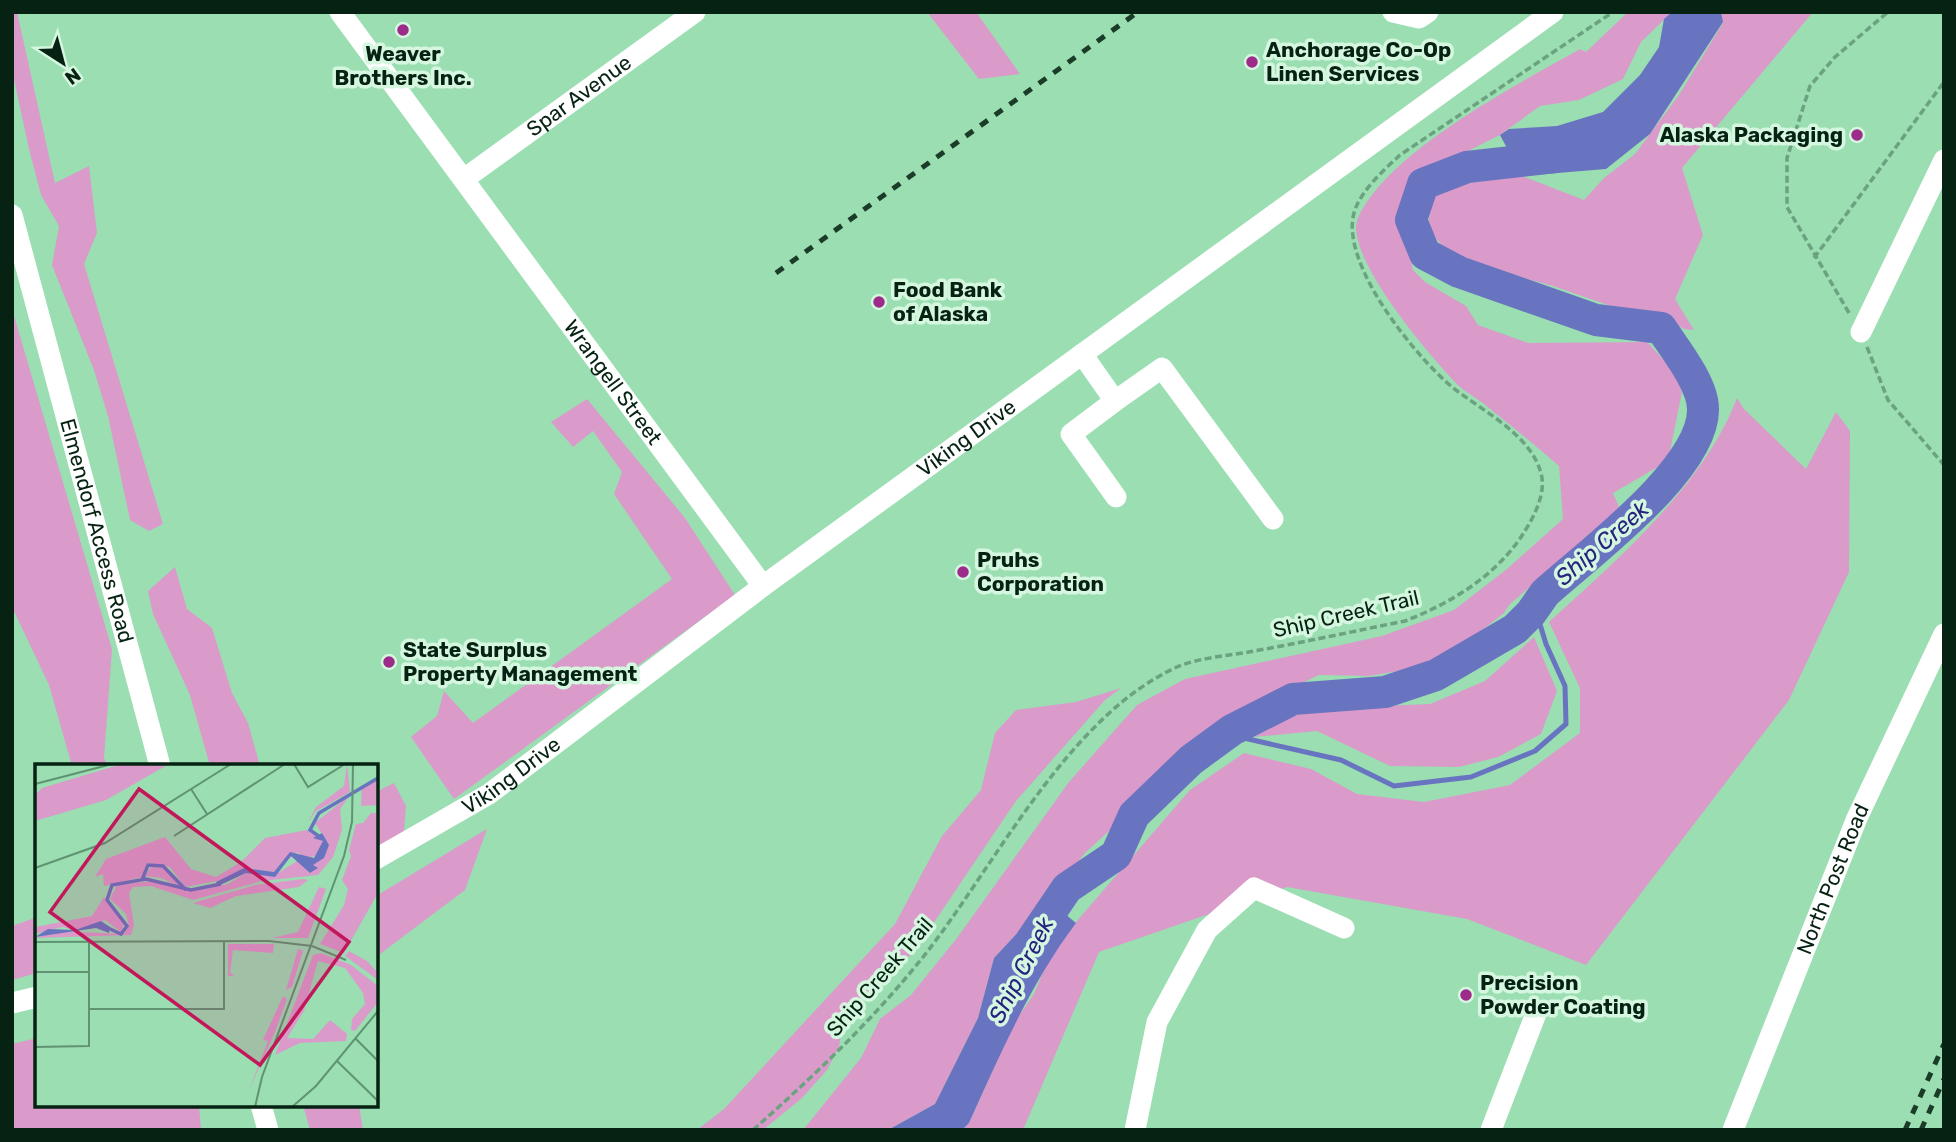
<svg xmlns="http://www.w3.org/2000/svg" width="1956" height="1142" font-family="Rubik,sans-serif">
<rect width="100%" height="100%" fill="#9adeb2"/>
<g fill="#da9bca">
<polygon points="12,12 17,12 55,183 89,166 97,233 84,264 163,524 149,531 130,520 108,416 94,370 52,265 59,226 41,195 29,149 12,70"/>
<polygon points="927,12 976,12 1020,74 979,79"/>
<path d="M1628 12H1672L1641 42 1623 79 1579 100 1540 106 1500 135 1428 171 1410 193 1403 218 1413 270 1425 282 1466 306 1478 325 1528 343 1647 342 1674 371 1682 392 1668 461 1613 493 1620 509 1509 605 1504 613 1471 639 1422 667 1369 676 1319 675 1243 711 1170 765 1121 820 1085 853 1048 900 994 958 978 1018 935 1104 888 1130H803L861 1058 880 1019 911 995 957 938 1069 782 1137 705 1185 679 1382 636 1454 610 1507 569 1563 519 1559 466C1536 446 1513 427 1489 408 1480 400 1468 394 1459 386 1433 360 1342 254 1358 218 1388 151 1517 85 1580 49L1586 52Z"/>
<polygon points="1721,12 1813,12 1682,168 1703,235 1675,299 1694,330 1684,329 1658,313 1634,314 1553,286 1454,259 1427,228 1434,196 1450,181 1522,176 1584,200 1604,178 1635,154 1679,95 1723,23"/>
<polygon points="12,309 112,649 104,758 108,766 72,766 49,685 12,607"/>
<path d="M1737 398 1744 409 1806 469 1836 412 1850 431 1849 572 1789 700 1586 965 1467 919 1287 887 1099 952 1023 1130H962L969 1123 1014 1023 1034 994 1048 960 1076 922 1190 790 1244 753 1311 769 1357 794 1424 802 1510 785 1580 733V688L1549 622C1617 560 1704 485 1737 398Z"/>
<polygon points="587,399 685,518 735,595 454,799 411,737 437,716 444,691 473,723 672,579 614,494 622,472 593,431 573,447 551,422"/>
<polygon points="175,567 187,609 212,628 232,693 248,723 260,766 210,766 190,695 153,614 148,591"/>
<polygon points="1534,637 1557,691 1541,734 1498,757 1459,767 1390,766 1317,731 1254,737 1305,709 1430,704 1485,681"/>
<polygon points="1121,688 1105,700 1016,801 914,952 844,1013 839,1047 827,1070 802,1098 763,1130 697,1130 724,1109 895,924 942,836 981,790 995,733 1016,710 1076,702"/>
<polygon points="394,783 406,806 404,831 377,849 376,792"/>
<polygon points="487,829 465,890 376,957 376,896"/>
<polygon points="37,917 37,973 12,980 12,926"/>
<polygon points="37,1038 37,1105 199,1105 201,1130 12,1130 12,1044"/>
<polygon points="303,1105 359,1105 363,1130 310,1130"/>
</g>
<g fill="#6974c1">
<polygon points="1672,12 1721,12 1723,22 1650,134 1606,169 1522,176 1500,135 1509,129 1557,126 1603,112 1640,75 1659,47 1664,19"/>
<path d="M1048 900 1076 923C1031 983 1000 1054 969 1123L962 1130H888L935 1104 978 1018 994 958Z"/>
</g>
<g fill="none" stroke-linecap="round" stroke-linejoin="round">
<polyline stroke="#6974c1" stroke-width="5" points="1226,734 1341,760 1394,786 1471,777 1535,751 1566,724 1565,686 1546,644 1535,608"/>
<path stroke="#6974c1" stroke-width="32" d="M1031 941 1067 888 1116 855 1134 815 1191 760 1232 730 1293 699 1385 692 1436 675 1515 629 1531 613 1545 593C1588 554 1704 469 1703 409 1703 384 1675 349 1661 328L1596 320 1459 272 1425 254 1411 220 1423 184 1467 167 1555 157"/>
<g stroke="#6ba27f" stroke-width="3.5" stroke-dasharray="7 3.5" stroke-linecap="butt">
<polyline points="1814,258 1944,82"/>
<polyline points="1849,313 1787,207 1787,158 1810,86 1835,57 1888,12"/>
<polyline points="1867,347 1888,400 1944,465"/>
<path d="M753 1130C815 1075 876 1017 927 952 997 862 1069 716 1177 667 1200 657 1229 656 1254 651 1305 642 1355 631 1405 621 1451 603 1496 576 1523 534 1534 517 1548 491 1540 470 1528 433 1481 410 1452 387 1415 356 1340 264 1354 213 1360 191 1384 170 1400 155L1613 12"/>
</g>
<g stroke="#fff" stroke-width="21">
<path id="s1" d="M340 12 763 586"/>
<polyline points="1393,12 1419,18 1428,12"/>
<path id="s2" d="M464 179 695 12"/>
<path id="s3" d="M12 215 160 766"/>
<polyline points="1861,332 1944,160"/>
<polyline points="1082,354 1115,401 1162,368 1273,519"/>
<polyline points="1115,401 1071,434 1116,497"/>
<path id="s4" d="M376 859 489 794 763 586 1553 12"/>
<polyline points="12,1003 37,997"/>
<polyline points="261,1105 268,1130"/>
<polyline points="1135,1130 1157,1022 1207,930 1254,888 1344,928"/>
<polyline points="1491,1130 1537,1011"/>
<path id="s5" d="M1733 1130 1857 818 1944 634"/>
</g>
<g stroke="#1a3c28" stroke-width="5" stroke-dasharray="9 9" stroke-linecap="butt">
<polyline points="776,273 1138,12"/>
<polyline points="1905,1130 1944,1044"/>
<polyline points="1921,1130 1944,1079"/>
</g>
</g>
<g fill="#9c2b89" stroke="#d5f6df" stroke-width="2.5">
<circle cx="403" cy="30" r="7"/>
<circle cx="1252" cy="62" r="7"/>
<circle cx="1857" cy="135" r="7"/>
<circle cx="879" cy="302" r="7"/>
<circle cx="963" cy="572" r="7"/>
<circle cx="389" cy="662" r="7"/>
<circle cx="1466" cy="995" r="7"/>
</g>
<g text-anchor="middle" stroke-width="7" stroke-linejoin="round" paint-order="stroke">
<g font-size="21" font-weight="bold" fill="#062212" stroke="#d5f6df" text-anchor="start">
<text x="1266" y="57">Anchorage Co-Op<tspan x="1266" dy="24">Linen Services</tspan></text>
<text x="403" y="61" text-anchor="middle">Weaver<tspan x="403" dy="24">Brothers Inc.</tspan></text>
<text x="1843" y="142" text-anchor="end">Alaska Packaging</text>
<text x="893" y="297">Food Bank<tspan x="893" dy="24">of Alaska</tspan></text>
<text x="977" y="567">Pruhs<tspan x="977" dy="24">Corporation</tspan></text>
<text x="403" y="657">State Surplus<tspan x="403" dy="24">Property Management</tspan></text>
<text x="1480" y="990">Precision<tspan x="1480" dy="24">Powder Coating</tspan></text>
</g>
<g font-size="21" fill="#062212" stroke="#d5f6df">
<text dy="7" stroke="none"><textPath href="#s2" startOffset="142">Spar Avenue</textPath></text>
<text dy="7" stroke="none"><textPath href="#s1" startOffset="460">Wrangell Street</textPath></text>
<text dy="7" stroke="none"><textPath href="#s4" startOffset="726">Viking Drive</textPath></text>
<text dy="7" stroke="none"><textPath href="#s3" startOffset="327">Elmendorf Access Road</textPath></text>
<text transform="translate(1346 614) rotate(-13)" y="7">Ship Creek Trail</text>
<text dy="7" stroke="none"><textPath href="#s4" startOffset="159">Viking Drive</textPath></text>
<text dy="7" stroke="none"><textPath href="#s5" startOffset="270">North Post Road</textPath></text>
<text transform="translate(880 977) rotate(-49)" y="7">Ship Creek Trail</text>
</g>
<g font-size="23" font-style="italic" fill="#26237e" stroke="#d5f6df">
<text transform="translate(1602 543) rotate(-41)" y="8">Ship Creek</text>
<text transform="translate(1021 970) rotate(-63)" y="8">Ship Creek</text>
</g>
</g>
<g transform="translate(35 764)">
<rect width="343" height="343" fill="#9adeb2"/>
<path d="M87 0H134L71 36 0 57V31L7 24ZM312 0 315 28 281 47 273 58 281 43 309 22ZM343 14V41L326 42 327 22ZM315 31 305 45 307 66 298 93 283 111 227 117 158 136 116 122 98 123 94 129 99 161 96 171 0 174 20 167 89 170 94 162 91 150 75 135 82 121 117 117 159 127 193 120 211 109H243L262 97 273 104 272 108 294 81 280 59ZM336 49H343V129L309 189 285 180 309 141 313 125 307 116 316 92 314 86 321 60 328 59ZM272 66 288 77 284 90 271 95 262 88 239 108 209 104 187 116 150 123 135 103 112 99 107 113 69 122 68 110 60 113 71 95 130 73 156 105 181 113 206 98 230 74ZM117 102 128 104 148 124 126 114 110 112ZM268 115 273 116 264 123 201 132 175 144 158 139 220 121ZM284 123 291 125 273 174H237L263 168ZM69 133 89 160 86 168 70 156 40 166 27 163 0 170V163L57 152ZM193 180H239L238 189 198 186 195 208 199 212H193ZM263 185 268 187 257 223 251 226ZM314 187 332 197 343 209V216L310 192ZM286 189 316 201 343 222V238L320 267 316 266 317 255 330 240 328 229 310 204 283 197 269 247 252 274 278 275 295 256 312 270 311 277 265 279 240 291 278 191ZM248 232 252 235 240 268 214 326 233 277 228 276Z" fill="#da9bca"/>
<path d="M287 69 294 81 289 94 278 101 283 104 275 109 256 92 240 113 211 109 183 122 181 118 209 104 239 108 255 88 279 94 288 77 278 74ZM66 157 75 163 74 169 61 164 0 173 13 165 40 166Z" fill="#6974c1"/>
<path fill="none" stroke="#6974c1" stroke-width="3.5" d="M285 73 275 66 284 49 343 14M107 116 113 101 128 102 151 126M71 163 86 170 92 162 72 136 77 121 111 115 156 126 186 120"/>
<path fill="none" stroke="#5f9372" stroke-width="2" d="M259 0 273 23 310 0M0 20 77 0M156 25 172 50M139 72 250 0M0 104 70 79 196 0M0 178 234 177 277 182 311 196M0 208H54M54 245H189V178M321 275 343 297M0 283 54 282V178M302 297 343 337M220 343 227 313 309 92 317 58 318 0M257 343 281 322 343 247"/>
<path fill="#c2185b" fill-opacity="0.15" stroke="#c2185b" stroke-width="3.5" d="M104 25 314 178 225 301 15 148Z"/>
<rect width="343" height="343" fill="none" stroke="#062212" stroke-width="3.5"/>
</g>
<rect width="1956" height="1142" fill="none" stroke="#062212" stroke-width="28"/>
<g transform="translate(63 63) rotate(144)" stroke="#d5f6df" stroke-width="5" paint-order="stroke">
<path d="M0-5L12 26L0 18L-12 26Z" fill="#062212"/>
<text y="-10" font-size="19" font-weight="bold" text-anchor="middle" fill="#062212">N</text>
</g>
</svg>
